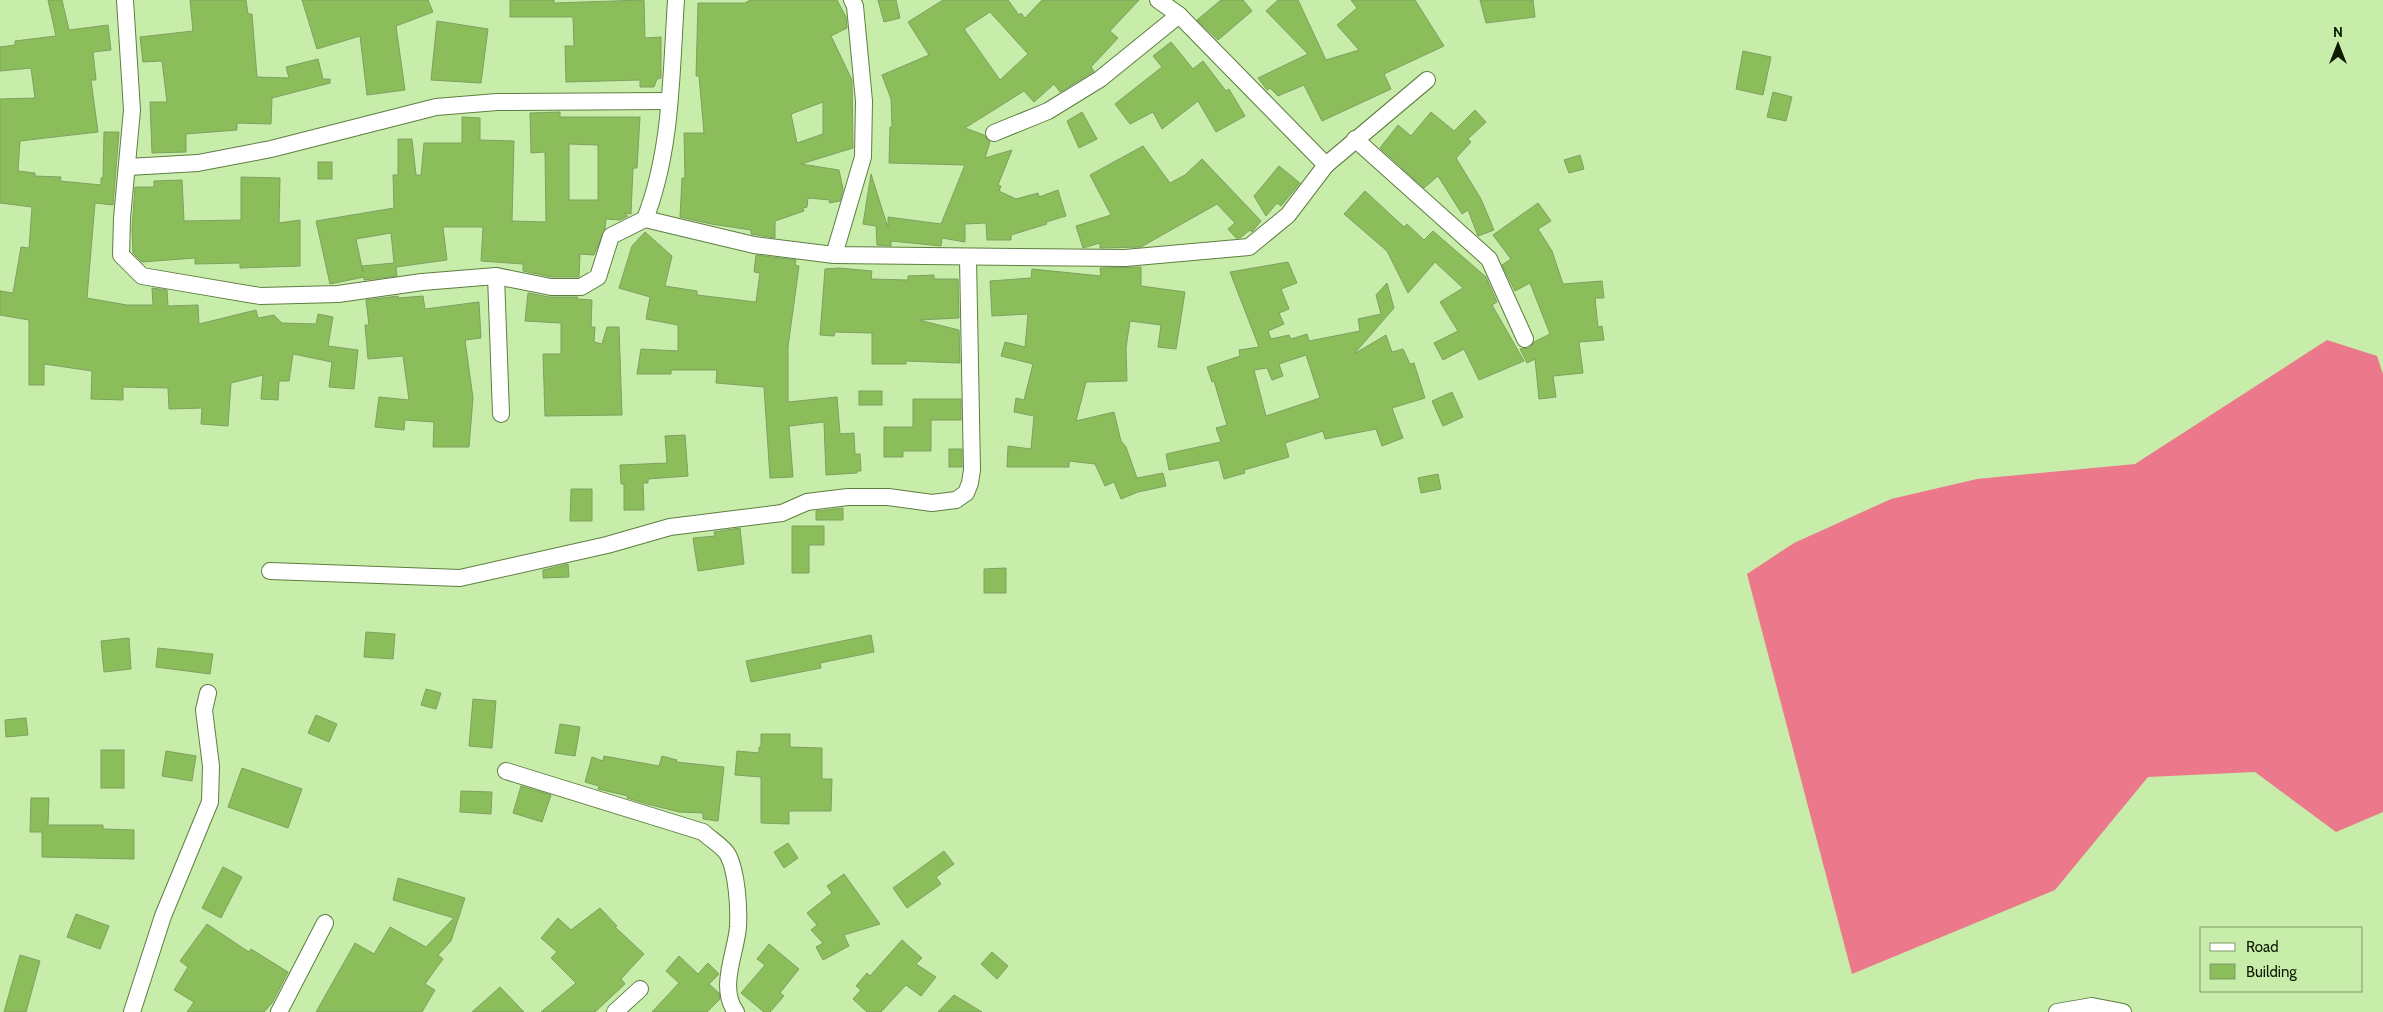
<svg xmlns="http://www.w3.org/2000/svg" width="2383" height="1012" font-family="Cabin,sans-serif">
<rect width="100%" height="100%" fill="#c8edaa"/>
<polygon fill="#eb798b" points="2327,340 2377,356 2383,374 2383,812 2336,832 2255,772 2148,777 2055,890 1852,974 1747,574 1794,543 1891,499 1977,479 2135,464"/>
<g fill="#8bbe5a" stroke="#7ea061" fill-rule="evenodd">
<polygon points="48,0 62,0 69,30 108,25 111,50 93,52 96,80 91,80 98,132 20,141 18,171 35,173 35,176 61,177 60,181 101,185 101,178 103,178 104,132 119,132 113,205 95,203 87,298 127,305 153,305 152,288 167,290 168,306 198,305 199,324 256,310 258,318 274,315 282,323 316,324 318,314 333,317 328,346 358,350 354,389 329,387 332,362 293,354 289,381 279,381 278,400 261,399 263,375 231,383 228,426 201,424 202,408 169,409 168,388 123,387 123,400 91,399 92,371 44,364 44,385 29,385 29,320 0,315 0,291 13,293 21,247 29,248 32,207 0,203 0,99 35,98 31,68 0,71 0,47 15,45 15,41 56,36"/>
<polygon points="190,0 246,0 248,14 252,14 257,77 289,78 286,67 318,59 323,79 330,79 330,83 272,98 271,124 237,123 237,130 186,134 186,152 152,153 150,102 167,102 162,61 143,62 140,37 193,31"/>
<polygon points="302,0 428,0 433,12 396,26 405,90 367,95 360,36 317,49"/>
<polygon points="510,0 554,0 554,3 644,0 645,38 661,37 661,78 657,79 654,87 640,87 640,80 566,82 565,46 574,46 573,17 510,17"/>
<path d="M750 0H837L846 17 847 28 831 36 852 80 853 148 801 164 839 170 843 189 840 201 829 203 830 200 808 198 807 207 803 208 804 211 775 221V238L751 234V230L711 224 680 217 682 178H685L684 133H704L699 76H696L698 3H745ZM823 102V134L797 143 791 114Z"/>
<polygon points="878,0 896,0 900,18 884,22"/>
<path d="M943 0H1008L1019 15 1021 13 1025 18 1042 0H1139L1110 31 1118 38 1091 67 1094 71 1060 92 1054 84 1034 102 1024 91 965 128 984 135 990 142 985 158 1012 150 998 185 1001 186 999 191 1016 199 1038 193 1039 197 1058 190 1066 216 1046 222 1047 224 1011 235V240H987L986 223 965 224V242L942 238 941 246 891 241V246L877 245 876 226 863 224 871 174 888 228V217L941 224 965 165 889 163 890 127H892L891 99 882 75 929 55 908 22ZM990 12 1028 54 1000 80 964 29Z"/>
<polygon points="1221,0 1243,0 1252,11 1218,40 1197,20"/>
<polygon points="1278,0 1298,0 1326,60 1359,50 1337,25 1357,8 1351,0 1415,0 1444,46 1384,74 1391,89 1322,121 1304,85 1278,96 1270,88 1267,90 1258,78 1308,54 1266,11"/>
<polygon points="1480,0 1533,0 1535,17 1486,23"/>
<polygon points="437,21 488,29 481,83 431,80"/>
<polygon points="1171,42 1193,69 1203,61 1226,91 1229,89 1245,116 1216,132 1198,101 1162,129 1153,112 1130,124 1115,104 1162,67 1153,56"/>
<polygon points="1743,51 1771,57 1763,95 1736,89"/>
<polygon points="1773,92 1792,97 1786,121 1767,117"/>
<polygon points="1475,110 1486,122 1468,139 1471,142 1456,158 1481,199 1494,230 1478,236 1468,210 1462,214 1438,176 1424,188 1380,148 1398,125 1411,136 1431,112 1454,131"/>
<path d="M560 112V117H640L637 168H633L631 214 624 213 628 216 620 220 606 219 605 229 594 255 580 254 579 277H552L523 271V264L481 261 483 227H443L447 260 396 267 397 276 364 280V277L330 284 316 221 394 208 393 175H398V139H412L416 175H421L424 143H462V117L480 118V140L514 141 512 221 546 222 545 152 531 153 530 113ZM569 144 598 145V200H569ZM391 233 394 263 362 266 363 272 356 239Z"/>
<polygon points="1082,112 1097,139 1079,148 1067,121"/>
<polygon points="1143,146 1170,183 1185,175 1202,159 1261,221 1252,232 1250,230 1240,238 1236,238 1228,229 1235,223 1217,204 1141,247 1100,248 1100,243 1083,248 1076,226 1111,215 1090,175"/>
<polygon points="1580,155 1584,169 1569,173 1564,160"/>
<rect x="318" y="162" width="14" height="17"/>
<polygon points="1279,166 1300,183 1281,206 1277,203 1266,216 1254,196"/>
<polygon points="241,177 280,178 279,223 300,220 300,266 240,268 240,263 195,264 195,258 142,262 133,253 132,229 135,187 154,187 154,181 182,180 184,221 241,220"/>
<polygon points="1365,191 1404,227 1407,224 1424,240 1433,231 1486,277 1497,302 1492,305 1524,361 1479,380 1464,349 1443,360 1434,343 1458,331 1440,302 1463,288 1435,262 1408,293 1387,251 1344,214"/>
<polygon points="1538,203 1551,221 1538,229 1552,251 1563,284 1602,281 1604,298 1595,298 1598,327 1602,326 1604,340 1579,342 1583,373 1553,376 1556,397 1539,399 1535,359 1527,363 1520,349 1530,348 1534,342 1550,334 1530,283 1515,291 1502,265 1511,259 1493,235"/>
<polygon points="645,232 672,256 665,286 697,291 697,295 756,302 760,273 754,272 756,255 796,260 795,265 799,266 788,347 788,402 837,397 840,434 854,433 855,454 860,454 861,471 857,471 857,473 826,475 824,422 789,426 793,477 770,478 764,387 716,383 717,370 671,370 671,374 637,374 641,349 678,351 678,325 646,319 650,297 619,288 632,246"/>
<path d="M1288 262 1297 283 1281 289 1289 309 1279 313 1284 324 1268 331 1271 339 1289 335 1291 339 1307 334 1309 341 1360 331 1358 319 1381 314 1376 295 1387 283 1394 308 1354 354 1386 335 1392 352 1403 349 1410 364 1414 363 1425 398 1392 408 1403 438 1382 446 1376 429 1325 439 1323 431 1285 443 1289 457 1244 470 1245 473 1224 479 1219 460 1169 470 1166 454 1221 442 1216 428 1227 425 1214 381 1212 382 1207 367 1240 356 1239 350 1259 347 1230 272ZM1306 355 1320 398 1266 416 1254 370 1267 368 1272 380 1283 376 1279 364Z"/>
<polygon points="1141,267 1141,286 1185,292 1176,349 1158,347 1161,325 1130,321 1126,348 1127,381 1086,382 1076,421 1114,412 1121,441 1126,447 1137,478 1163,473 1166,486 1138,492 1121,499 1114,482 1105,486 1095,464 1069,461 1069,467 1007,467 1008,446 1031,449 1034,416 1014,412 1016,398 1024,400 1033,364 1001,356 1005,342 1025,347 1028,314 992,316 990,281 1031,278 1032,269 1101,276 1100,268"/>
<polygon points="839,268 872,271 871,279 908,280 908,276 934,275 934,279 958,279 959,318 919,320 959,330 960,363 906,361 906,364 872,364 872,333 835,332 834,336 820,335 825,269"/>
<polygon points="528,293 549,297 578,297 577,299 592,300 591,327 595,327 594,342 602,344 607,327 619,327 622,415 545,416 543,354 561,354 561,323 525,321"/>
<polygon points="398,296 398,298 423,296 425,309 479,302 481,338 465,340 473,398 469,447 433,447 434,422 405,420 404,430 375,427 379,397 409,400 403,356 368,359 365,325 369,325 366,300"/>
<rect x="859" y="391" width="23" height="14"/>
<polygon points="1452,392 1463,417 1443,426 1432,401"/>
<polygon points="913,399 961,399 961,420 931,420 931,451 903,451 903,457 884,457 884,427 913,427"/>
<polygon points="685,435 688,476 648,479 648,483 643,483 644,510 624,510 624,484 621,484 620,465 667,463 665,436"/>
<rect x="949" y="449" width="13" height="18"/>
<polygon points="1438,474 1441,489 1421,493 1418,478"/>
<polygon points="571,489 592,489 592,521 570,521"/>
<polygon points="843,508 843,520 816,520 816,511"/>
<polygon points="792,526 824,526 824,545 809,545 809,573 792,573"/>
<polygon points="740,528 744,564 698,571 693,538 715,536 714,532"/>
<polygon points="568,564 569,577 543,578 543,570"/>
<polygon points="1006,568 1006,593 984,593 984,569"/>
<polygon points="366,632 395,634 393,659 364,657"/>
<polygon points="871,635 874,652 820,663 821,668 751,682 746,661"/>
<polygon points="129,638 131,669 104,672 101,641"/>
<polygon points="158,648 213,654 210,674 156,667"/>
<polygon points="426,689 441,693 436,709 421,705"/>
<polygon points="473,699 496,701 492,748 469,746"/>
<polygon points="316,715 337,724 329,742 308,733"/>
<polygon points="26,718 28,735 6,737 5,720"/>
<polygon points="560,724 580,727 575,756 555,753"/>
<polygon points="761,734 790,734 790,747 822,748 822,779 832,779 831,811 789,811 789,824 761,823 761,777 735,775 737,751 759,753 759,747 761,747"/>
<rect x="101" y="750" width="23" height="38"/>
<polygon points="166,751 196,756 192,781 162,776"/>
<polygon points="604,756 659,766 662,756 677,760 676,762 724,767 718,821 703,819 703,813 679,812 647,804 627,798 628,796 598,789 599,786 585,782 592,757 603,761"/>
<polygon points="242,768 302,789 288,828 228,807"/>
<polygon points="521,786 551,795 542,822 513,813"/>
<polygon points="461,791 492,792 491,814 460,812"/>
<polygon points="31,798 49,798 48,825 103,825 103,829 134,830 134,859 42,857 42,832 30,832"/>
<polygon points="788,843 798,858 784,868 774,852"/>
<polygon points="944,851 954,864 936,877 941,884 907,908 893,888"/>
<polygon points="223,867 242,877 221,918 202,908"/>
<polygon points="844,874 880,924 844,935 849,946 823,960 816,947 823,943 811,930 817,925 807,913 832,893 827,886"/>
<polygon points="398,878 465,898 451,941 438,955 443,959 425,984 435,990 422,1012 316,1012 355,943 374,954 390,927 426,947 454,918 393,900"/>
<polygon points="600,908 617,926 615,927 644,954 621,979 625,984 595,1012 541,1012 576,983 551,958 557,952 541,938 558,918 571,930"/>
<polygon points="76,914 109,926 100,949 67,937"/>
<polygon points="207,924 249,952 251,949 288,972 272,1003 264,1012 187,1012 194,1002 174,990 188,967 180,961"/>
<polygon points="902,940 922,958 916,964 936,977 921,996 906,985 881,1012 867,1012 853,999 861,990 856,986 867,973 870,976"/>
<polygon points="769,944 799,969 780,993 784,996 770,1012 764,1012 741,993 765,965 757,959"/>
<polygon points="992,952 1008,966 997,979 981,964"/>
<polygon points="20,955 40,961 26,1012 4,1012"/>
<polygon points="679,956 698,974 708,963 719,974 709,984 719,993 720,999 707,1012 652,1012 679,983 666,971"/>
<polygon points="500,987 524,1012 472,1012"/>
<polygon points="954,995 982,1012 938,1012"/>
</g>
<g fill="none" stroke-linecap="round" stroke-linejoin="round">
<g stroke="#5e7e40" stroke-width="18">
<g id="street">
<polyline points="125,0 132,110 122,218 121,255 142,276 260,296 338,294 422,282 496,276 551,287 581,287 598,277 611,236 645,219 754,245 834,255 1125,258 1249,247 1288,215 1326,165 1427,80"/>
<polyline points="1158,0 1179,15 1326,165"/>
<polyline points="994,133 1048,111 1100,79 1179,15"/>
<polyline points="1355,139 1489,259 1525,339"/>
<polyline points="128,167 198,163 271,149 436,107 497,102 669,101"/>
<path d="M645 219C672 150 671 74 676 0"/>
<polyline points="834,255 863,157 864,101 855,6 852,0"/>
<polyline points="496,276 501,414"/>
<polyline points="270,571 460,578 607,545 670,527 782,513 807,502 848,497 888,497 932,503 956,500 966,493 970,483 972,470 968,258"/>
<path d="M506 771 703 832C710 839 724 847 728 855 737 872 739 908 738 927 736 953 718 988 736 1012"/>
<polyline points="132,1012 163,916 210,802 211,766 204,710 208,693"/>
<polyline points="279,1012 325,923"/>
<polyline points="615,1012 640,989"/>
<polyline points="2057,1012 2092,1006 2123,1012"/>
</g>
</g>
<use href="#street" stroke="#fff" stroke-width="16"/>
</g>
<rect x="2200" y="927" width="162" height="65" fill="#c8edaa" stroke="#7e9967"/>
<rect x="2210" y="943" width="25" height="8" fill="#ffffff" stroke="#7e9967"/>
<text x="2246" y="952" font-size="15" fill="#0e1a02">Road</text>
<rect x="2210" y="964" width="25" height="15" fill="#8bbe5a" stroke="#7e9967"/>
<text x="2246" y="977" font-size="15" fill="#0e1a02">Building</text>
<g transform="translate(2338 45)" stroke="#c8edaa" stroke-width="4" paint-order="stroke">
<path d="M0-4L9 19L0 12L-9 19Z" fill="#0e1a02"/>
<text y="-8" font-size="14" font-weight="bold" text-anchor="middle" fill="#0e1a02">N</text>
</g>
</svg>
